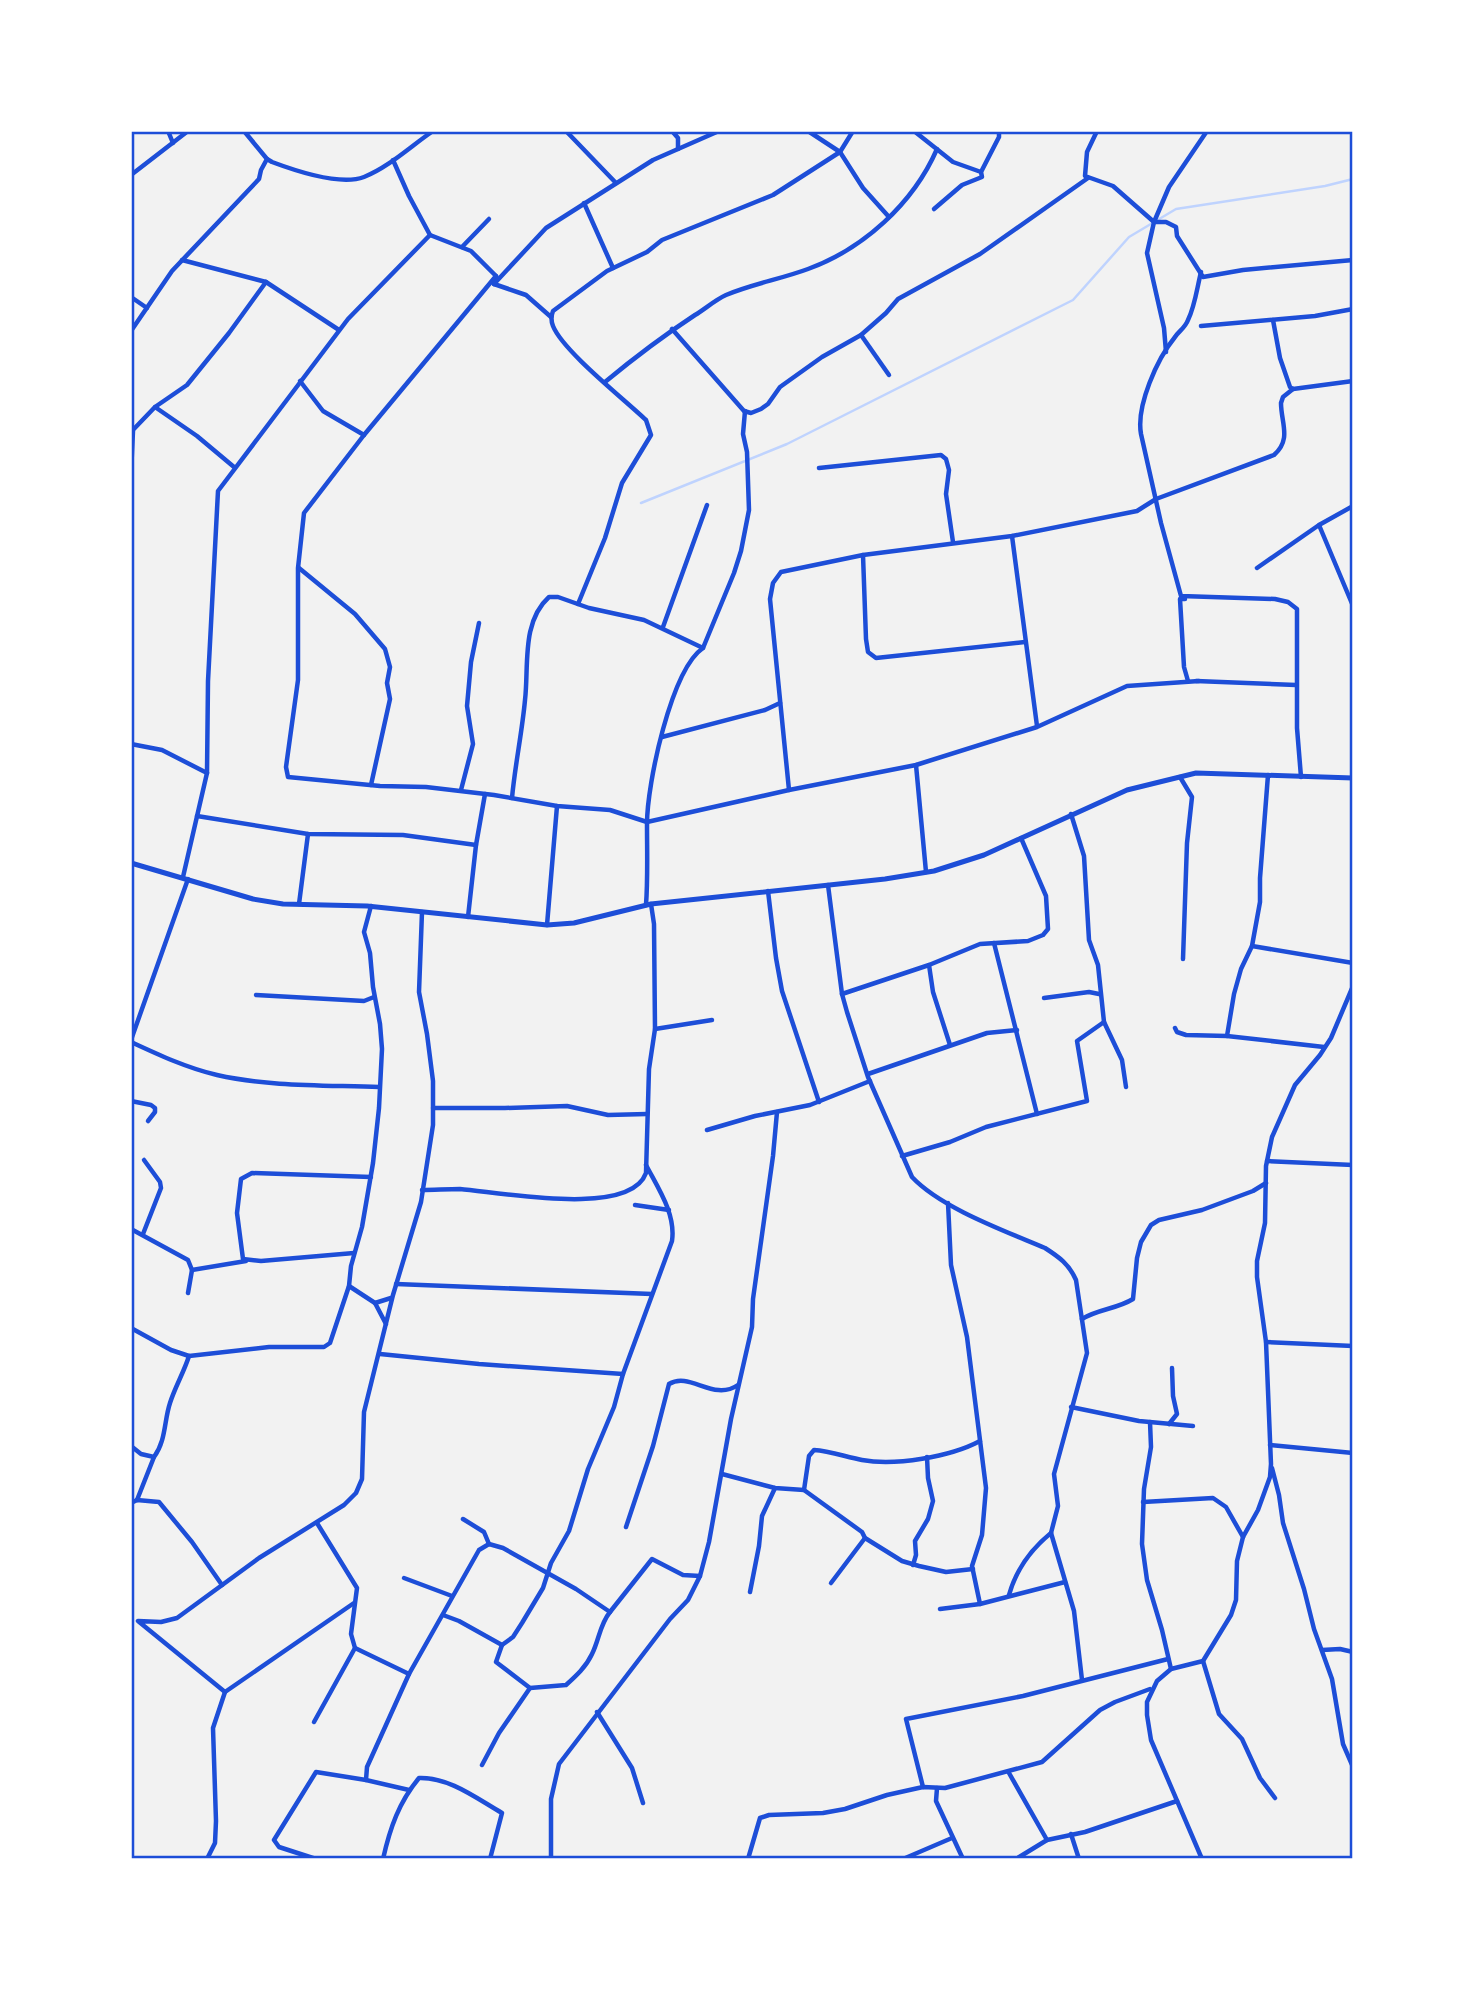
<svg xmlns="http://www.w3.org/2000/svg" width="1484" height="1990" font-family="'Titillium Web',sans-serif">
<rect width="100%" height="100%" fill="#f2f2f2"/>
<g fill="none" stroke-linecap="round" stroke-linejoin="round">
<polyline stroke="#bfd3fe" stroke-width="2.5" points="641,503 787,444 1073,300 1129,237 1176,209 1325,186 1353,179"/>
<g stroke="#1d4ed8" stroke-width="4.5">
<polyline points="168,131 173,143"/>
<path d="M244 131 267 159 272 162C296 171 340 186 364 177 389 167 411 146 433 131"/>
<polyline points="566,131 616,183"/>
<polyline points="672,131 678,138 678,149"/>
<polyline points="808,131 840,152 863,188 889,217"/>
<polyline points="914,131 953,162 981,172"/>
<polyline points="1097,131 1087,152 1085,176 1113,186 1154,222 1166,222 1176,227 1177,236 1203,277 1243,270 1353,260"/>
<polyline points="393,160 409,196 430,235 471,251 496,276 494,284 526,295 551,317"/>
<polyline points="131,175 188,131"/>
<polyline points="584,203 613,268"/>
<polyline points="934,209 962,185 982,177 981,172 999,137 999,131"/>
<polyline points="462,247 489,219"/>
<polyline points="182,260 266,282 339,330"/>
<path d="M1201 272C1197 288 1195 306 1188 320 1185 328 1179 331 1175 337 1157 359 1136 406 1141 434L1161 523 1181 596 1275 599 1288 602 1297 609V728L1301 777"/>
<polyline points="496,276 364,435 304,513 298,568 298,680 286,767 288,777 380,786 426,787 494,795 557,806 610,810 647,822 789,790 916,765 1037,727 1127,686 1199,681"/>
<polyline points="494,284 546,228 653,160 719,131"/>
<polyline points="131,297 147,308"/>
<polyline points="1273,320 1280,358 1290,387 1293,389 1353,381"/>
<polyline points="1201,326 1315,316 1353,309"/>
<polyline points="672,329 744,411 751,413 761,409 768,404 780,387 822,357 861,335 886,313 898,299 980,254 1088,178"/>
<polyline points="131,331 172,271 259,179 261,170 267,159"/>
<polyline points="861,335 889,375"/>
<polyline points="1166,352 1164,328 1147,253 1154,222 1169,187 1207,131"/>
<polyline points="300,381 323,411 364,435"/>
<path d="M605 382C634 358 663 336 695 315 705 309 715 300 726 295 752 284 781 279 808 269 863 249 913 204 937 149"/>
<polyline points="155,407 197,436 234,467"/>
<polyline points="131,432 155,407 187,385 229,333 266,282"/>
<polyline points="819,468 941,455 946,459 949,470 946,494 953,542"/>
<polyline points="131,474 133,431"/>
<polyline points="1319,525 1353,606"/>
<polyline points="1012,536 1037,726"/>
<polyline points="863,555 866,639 868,652 876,658 1025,642"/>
<polyline points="299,568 355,614 385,649 390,667 387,683 390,699 371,785"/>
<polyline points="1257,568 1319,525 1353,506"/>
<polyline points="1185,599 1180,599 1184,667 1188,681"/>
<path d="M578 604 605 538 622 483 651 435 646 420C624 399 563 351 553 326 551 321 551 316 553 311L607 271 647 252 662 240 773 195 840 152 853 131"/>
<polyline points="663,627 707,505"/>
<polyline points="1196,681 1296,685"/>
<polyline points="662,737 765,710 780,703"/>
<polyline points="131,744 162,750 207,773"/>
<polyline points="916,765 926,872"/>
<polyline points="1180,777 1192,797 1187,843 1183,959"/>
<polyline points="461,790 473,744 467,706 471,662 479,623"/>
<path d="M789 790 770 599 773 583 781 572 863 555 1012 536 1137 511 1156 499 1274 455C1292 439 1281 423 1281 403L1283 397 1293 389"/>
<path d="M512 798C515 765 522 733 525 700 529 667 521 622 549 597H558L589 608 644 620 703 648"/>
<polyline points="1071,814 1084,856 1089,940 1098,965 1104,1022 1122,1060 1126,1087"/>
<polyline points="197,816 308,834 403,835 476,845"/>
<polyline points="183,877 207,773 208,681 218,491 348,319 430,235"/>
<path d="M828 885 842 994 847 1012 868 1077 912 1177C941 1208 1005 1231 1045 1248 1059 1257 1069 1264 1076 1280L1087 1353 1054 1474 1058 1506 1051 1533 1074 1611 1082 1680"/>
<polyline points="768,891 776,958 782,991 819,1102"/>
<polyline points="299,904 308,834"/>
<path d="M646 905C648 878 647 851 647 824 647 784 671 670 703 648L734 573 741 551 749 510 747 452 743 434 745 411"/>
<polyline points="468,917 476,845 485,794"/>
<polyline points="547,925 557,806"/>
<polyline points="994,943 1037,1114"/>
<polyline points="1252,946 1353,963"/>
<polyline points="929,965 933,992 950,1045"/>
<polyline points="842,994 929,965 980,944 1028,941 1043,935 1048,929 1046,896 1021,838"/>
<polyline points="256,995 364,1001 374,997"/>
<polyline points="1044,998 1089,992 1099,994"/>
<polyline points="1175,1028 1177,1032 1186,1035 1227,1036 1324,1047"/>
<polyline points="655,1029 712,1020"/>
<polyline points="1227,1036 1234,994 1241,969 1252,946 1260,902 1260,878 1268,775"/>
<polyline points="131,1040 188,879"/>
<path d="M131 1042C159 1055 187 1068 217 1075 270 1087 325 1085 379 1087"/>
<polyline points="868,1074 987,1033 1017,1030"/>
<polyline points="131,1101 151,1105 155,1108 155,1112 148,1121"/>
<polyline points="433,1108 505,1108 567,1106 608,1115 647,1114"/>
<polyline points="707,1130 755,1116 810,1105 870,1081"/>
<polyline points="902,1156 950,1142 986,1127 1087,1101 1077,1041 1104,1022"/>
<polyline points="1267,1161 1353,1165"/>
<path d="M422 1190C434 1190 447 1189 460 1189 499 1192 630 1218 646 1173L649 1069 655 1029 654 924 651 904"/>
<polyline points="948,1203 951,1265 967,1337 986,1488 982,1535 972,1566 980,1604"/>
<polyline points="635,1205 669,1210"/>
<polyline points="131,1229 188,1260 192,1270 188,1293"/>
<polyline points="143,1234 161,1188 160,1182 144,1160"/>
<polyline points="354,1253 261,1261 243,1259 237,1213 241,1179 252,1173 371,1177"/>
<polyline points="192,1270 246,1261"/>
<polyline points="396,1284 652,1294"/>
<polyline points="349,1286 375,1303 386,1324"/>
<polyline points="375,1303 391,1298"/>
<path d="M1082 1319C1098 1309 1117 1309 1133 1299L1137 1258 1141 1242 1151 1225 1159 1220 1202 1210 1253 1191 1266 1183"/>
<polyline points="131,1328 171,1350 189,1356 269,1347 324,1347 330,1343 349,1286 351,1266 362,1227 373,1163 379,1108 382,1049 380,1024 373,987 370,953 364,932 371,906"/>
<polyline points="1266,1342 1353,1346"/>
<polyline points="380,1354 479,1364 623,1374"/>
<polyline points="1071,1407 1139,1421 1193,1426"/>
<polyline points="1150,1422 1151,1447 1144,1489 1142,1544 1147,1580 1162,1630 1171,1669"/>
<polyline points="1169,1424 1177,1414 1173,1396 1172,1368"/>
<polyline points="1270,1445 1353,1453"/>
<path d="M131 1446 141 1454 154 1457C166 1441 164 1421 170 1403 175 1387 184 1372 189 1356"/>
<polyline points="1272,1468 1279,1495 1283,1523 1304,1589 1314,1629 1332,1679 1343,1744 1353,1767"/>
<polyline points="722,1474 775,1488 804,1490 862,1532 865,1538 902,1561 919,1566 946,1572 973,1569"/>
<path d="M804 1490 809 1456 814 1450C830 1451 846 1457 862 1460 895 1466 950 1457 980 1441"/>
<polyline points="137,1500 154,1457"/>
<polyline points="1143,1502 1213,1498 1226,1507 1243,1537"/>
<polyline points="131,1503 137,1500 159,1502 192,1542 222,1585"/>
<polyline points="463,1519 484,1532 489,1544"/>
<polyline points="317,1523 357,1588 351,1634 355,1648 409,1674"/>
<path d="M626 1527 653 1446 669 1384C690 1371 713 1402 738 1385"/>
<polyline points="913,1565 916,1555 915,1541 928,1519 933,1501 928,1478 927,1457"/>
<polyline points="404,1578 452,1596"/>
<polyline points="831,1583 865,1538"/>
<polyline points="750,1592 759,1546 762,1516 775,1488"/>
<path d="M1009 1595C1016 1570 1030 1550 1051 1533"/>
<polyline points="940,1609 980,1604 1065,1582"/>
<path d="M443 1615 459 1621 502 1645 513 1637 522 1623 543 1588 551 1563 569 1531 588 1469 614 1407 623 1374 672 1241C676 1214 658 1188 646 1165"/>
<path d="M502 1645 496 1662 530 1688 566 1685C576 1676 586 1667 592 1654 599 1640 600 1624 610 1612"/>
<polyline points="1322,1650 1340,1649 1353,1652"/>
<polyline points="1203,1661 1219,1714 1242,1739 1260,1778 1275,1798"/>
<polyline points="225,1692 138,1621 161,1622 177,1618 259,1558 344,1505 356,1493 362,1479 364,1412 393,1295 421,1202 433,1125 433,1081 427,1034 419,992 422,912"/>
<polyline points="597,1712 632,1768 643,1803"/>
<polyline points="314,1722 355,1648"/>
<polyline points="482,1765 499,1733 530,1688"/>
<polyline points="1009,1773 1047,1840"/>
<polyline points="923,1787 906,1719 1023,1696 1168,1659"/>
<polyline points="937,1788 936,1801 963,1859"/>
<polyline points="409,1790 366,1780 367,1767 409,1674 479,1550 489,1544 503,1548 576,1589 610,1612 652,1559 683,1575 700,1576"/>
<polyline points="1071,1834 1079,1859"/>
<polyline points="207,1859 215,1843 216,1821 213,1728 225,1692 354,1603"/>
<polyline points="316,1859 279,1847 274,1840 316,1772 366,1780"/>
<path d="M383 1859C390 1828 399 1802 419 1778 449 1777 476 1798 502 1813L490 1859"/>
<polyline points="551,1859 551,1799 559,1764 670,1619 688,1600 700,1576 709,1542 731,1419 752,1327 753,1299 773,1156 777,1112"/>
<polyline points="748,1859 760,1818 769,1815 823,1813 845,1809 887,1795 923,1787 945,1788 1042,1762 1100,1710 1115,1702 1150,1689"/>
<polyline points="903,1859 952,1838"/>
<polyline points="1016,1859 1047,1840 1085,1832 1177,1801"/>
<polyline points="1202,1859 1151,1740 1147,1715 1147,1702 1157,1681 1171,1669 1203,1661 1231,1615 1236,1600 1237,1561 1243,1537 1258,1510 1270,1477 1271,1464 1266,1342 1257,1277 1257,1261 1265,1223 1266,1166 1272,1137 1295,1085 1320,1055 1331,1038 1353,986"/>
</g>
<polyline stroke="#1d4ed8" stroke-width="5" points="131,863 253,899 283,904 367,906 547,925 574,923 651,904 885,879 934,871 984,855 1127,790 1196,773 1353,778"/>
</g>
<rect width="1484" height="1990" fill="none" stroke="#ffffff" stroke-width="266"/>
<rect x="133" y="133" width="1218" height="1724" fill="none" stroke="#1d4ed8" stroke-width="2.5"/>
</svg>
